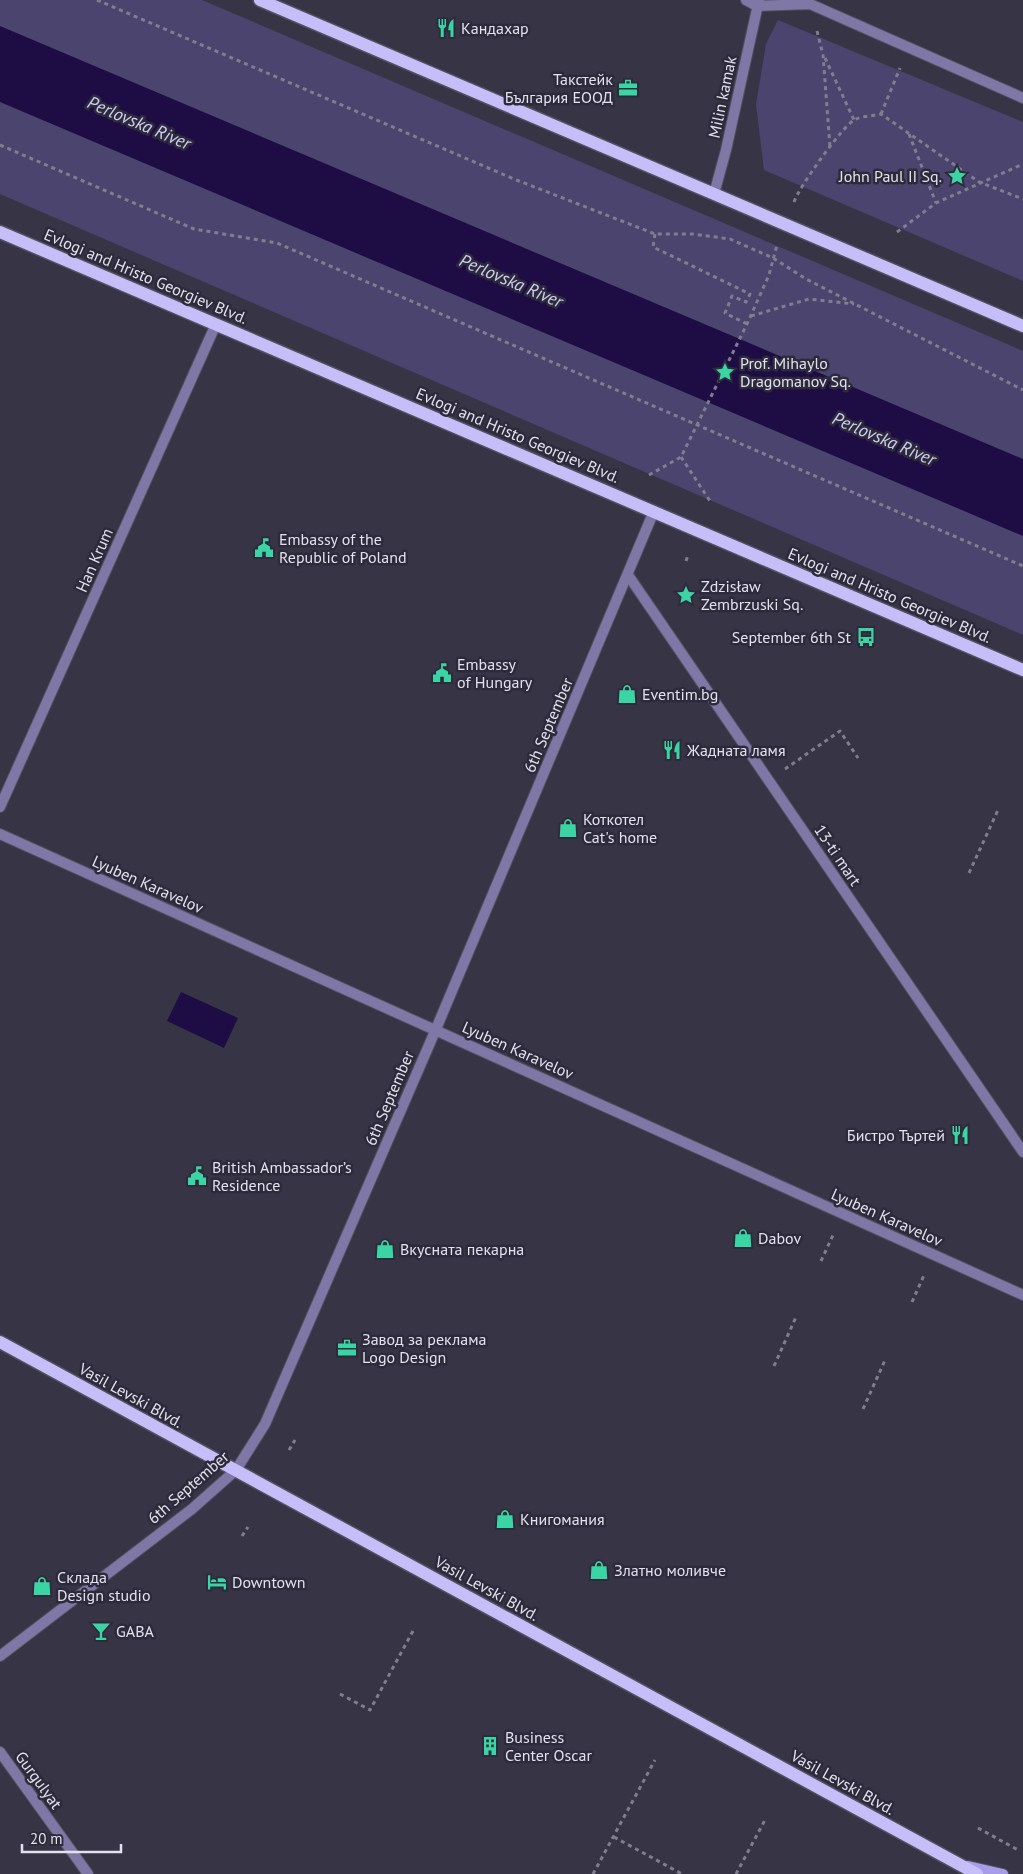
<svg xmlns="http://www.w3.org/2000/svg" width="1023" height="1874" font-family="'PT Sans',sans-serif">
<rect width="100%" height="100%" fill="#373545"/>
<g fill="#4b446e">
<polygon points="0,0 202,0 1023,351 1023,635 0,194"/>
<polygon points="778,20 1023,122 1023,281 764,170 756,104 766,44"/>
</g>
<g fill="#1e0d45">
<polygon points="0,26 1023,459 1023,536 0,102"/>
<polygon points="181,992 238,1018 224,1048 167,1021"/>
</g>
<g fill="none" stroke-linecap="round" stroke-linejoin="round">
<g stroke="#525160" stroke-width="12">
<g id="minor">
<polyline points="746,0 757,6 810,4 1023,98"/>
<polyline points="628,575 1023,1152"/>
<polyline points="0,807 216,324"/>
<polyline points="0,834 1023,1295"/>
<polyline points="0,1656 192,1509 236,1470 265,1424 436,1029 654,511"/>
<polyline points="0,1752 88,1874"/>
</g>
</g>
<g stroke="#525160" stroke-width="12">
<polyline id="tertiary" points="714,194 726,150 759,0"/>
</g>
<g stroke="#525160" stroke-width="12">
<polyline id="secondary" points="968,1866 1003,1874"/>
</g>
<g stroke="#525160" stroke-width="15">
<g id="primary">
<polyline points="260,0 1023,326"/>
<polyline points="0,232 1023,670"/>
<polyline points="0,1342 977,1874"/>
</g>
</g>
<g stroke="#807e8c" stroke-width="3" stroke-dasharray="4 4" stroke-linecap="butt">
<polyline points="97,0 514,179 655,234 693,234 730,239 773,258 806,279 1023,390"/>
<polyline points="817,31 823,55 830,147"/>
<polyline points="825,58 854,120"/>
<polyline points="881,114 900,68"/>
<polyline points="909,134 936,203"/>
<polyline points="0,145 194,229 277,243 1023,566"/>
<path d="M794 202C799 187 842 127 854 120 861 116 873 116 881 114L979 182 1023 199"/>
<polyline points="897,232 936,203 1023,164"/>
<polyline points="655,234 653,247 750,294 746,302 732,296 725,313 747,324"/>
<polyline points="751,316 809,299 854,304"/>
<polyline points="681,457 710,501"/>
<polyline points="649,475 681,457 747,324 769,275 777,245"/>
<polyline points="686,561 688,555"/>
<polyline points="785,769 840,731 858,758"/>
<polyline points="969,873 998,810"/>
<polyline points="821,1261 834,1233"/>
<polyline points="912,1302 925,1273"/>
<polyline points="774,1366 796,1317"/>
<polyline points="863,1409 886,1358"/>
<polyline points="289,1450 295,1440"/>
<polyline points="242,1536 248,1527"/>
<polyline points="340,1694 370,1710 414,1629"/>
<polyline points="978,1828 1020,1851"/>
<polyline points="614,1837 682,1874"/>
<polyline points="593,1874 655,1760"/>
<polyline points="736,1874 765,1820"/>
</g>
<use href="#minor" stroke="#7f78a7" stroke-width="10"/>
<use href="#tertiary" stroke="#7f78a7" stroke-width="10"/>
<use href="#secondary" stroke="#a79ce7" stroke-width="10"/>
<use href="#primary" stroke="#c6bef8" stroke-width="12"/>
</g>
<defs>
<g id="restaurant-bare" transform="scale(1.5)"><path d="M-5-6h1v4h1v-4h1v4h1v-4h1v5L-1.5 .5V6h-2V.5L-5-1ZM5-6V6H3V1.5H1.5Q1.5-4 5-6Z" fill="#3bd4a4" stroke="#2d2b3b" stroke-width="2.5" paint-order="stroke"/></g>
<g id="office-bare" transform="scale(1.5)"><path d="M-6-3h4V-5.5h4V-3h4V5H-6ZM-1-4.5V-3h2v-1.5ZM-6 0V1H6V0Z" fill="#3bd4a4" stroke="#2d2b3b" stroke-width="2.5" paint-order="stroke"/></g>
<g id="sight-bare" transform="scale(1.5)"><path d="M0-6L1.8-2.2L6-1.7L2.9 1.2L3.7 5.4L0 3.3L-3.7 5.4L-2.9 1.2L-6-1.7L-1.8-2.2Z" fill="#3bd4a4" stroke="#2d2b3b" stroke-width="2.5" paint-order="stroke"/></g>
<g id="civic-bare" transform="scale(1.5)"><path d="M-.6-6.5H3V-4.5H.6V-3L4-1V1h2V6H-6V1h2V-1L-.6-3ZM-1.2 2.5V6h2.4V2.5Z" fill="#3bd4a4" stroke="#2d2b3b" stroke-width="2.5" paint-order="stroke"/></g>
<g id="bus-bare" transform="scale(1.5)"><path d="M-5-6H5V4H4V6H2V4H-2V6H-4V4H-5ZM-3.5-4V0h7V-4ZM-3.5 1.2v1.5H-2V1.2ZM2 1.2v1.5H3.5V1.2Z" fill="#3bd4a4" stroke="#2d2b3b" stroke-width="2.5" paint-order="stroke"/></g>
<g id="shop-bare" transform="scale(1.5)"><path d="M-5-2.5h2.3a2.7 3.5 0 0 1 5.4 0H5L5.5 6h-11ZM-1.5-2.5h3a1.5 2.3 0 0 0-3 0Z" fill="#3bd4a4" stroke="#2d2b3b" stroke-width="2.5" paint-order="stroke"/></g>
<g id="hotel-bare" transform="scale(1.5)"><path d="M-6-4.5h1.5V1H6V5H4.5V3h-9V5H-6ZM-4 0a1.8 1.8 0 1 1 3.6 0ZM.5 0V-2.5h3Q6-2.5 6 0Z" fill="#3bd4a4" stroke="#2d2b3b" stroke-width="2.5" paint-order="stroke"/></g>
<g id="bar-bare" transform="scale(1.5)"><path d="M-6-5H6L.8 .8V4.5H3.5V6h-7V4.5H-.8V.8Z" fill="#3bd4a4" stroke="#2d2b3b" stroke-width="2.5" paint-order="stroke"/></g>
<g id="building-bare" transform="scale(1.5)"><path d="M-4-6H4V6H1V3H-1V6H-4ZM-2.5-4.3h1.7v1.8h-1.7ZM.8-4.3h1.7v1.8H.8ZM-2.5-1h1.7V.8h-1.7ZM.8-1h1.7V.8H.8Z" fill="#3bd4a4" stroke="#2d2b3b" stroke-width="2.5" paint-order="stroke"/></g>
</defs>
<g fill-rule="evenodd">
<use href="#restaurant-bare" x="446" y="28"/>
<use href="#office-bare" x="628" y="88"/>
<use href="#sight-bare" x="957" y="176"/>
<use href="#sight-bare" x="725" y="372"/>
<use href="#civic-bare" x="264" y="548"/>
<use href="#sight-bare" x="686" y="595"/>
<use href="#bus-bare" x="866" y="637"/>
<use href="#civic-bare" x="442" y="673"/>
<use href="#shop-bare" x="627" y="694"/>
<use href="#restaurant-bare" x="672" y="750"/>
<use href="#shop-bare" x="568" y="828"/>
<use href="#restaurant-bare" x="960" y="1135"/>
<use href="#civic-bare" x="197" y="1176"/>
<use href="#shop-bare" x="743" y="1238"/>
<use href="#shop-bare" x="385" y="1249"/>
<use href="#office-bare" x="347" y="1348"/>
<use href="#shop-bare" x="505" y="1519"/>
<use href="#shop-bare" x="599" y="1570"/>
<use href="#hotel-bare" x="217" y="1582"/>
<use href="#shop-bare" x="42" y="1586"/>
<use href="#bar-bare" x="101" y="1631"/>
<use href="#building-bare" x="490" y="1746"/>
</g>
<g text-anchor="middle" stroke-width="5" stroke-linejoin="round" paint-order="stroke">
<g font-size="16" fill="#e2e1ec" stroke="#2d2b3b" text-anchor="start">
<text x="461" y="34">Кандахар</text>
<text x="613" y="85" text-anchor="end">Такстейк<tspan x="613" dy="18">България ЕООД</tspan></text>
<text x="942" y="182" text-anchor="end">John Paul II Sq.</text>
<text x="740" y="369">Prof. Mihaylo<tspan x="740" dy="18">Dragomanov Sq.</tspan></text>
<text x="279" y="545">Embassy of the<tspan x="279" dy="18">Republic of Poland</tspan></text>
<text x="701" y="592">Zdzisław<tspan x="701" dy="18">Zembrzuski Sq.</tspan></text>
<text x="851" y="643" text-anchor="end">September 6th St</text>
<text x="457" y="670">Embassy<tspan x="457" dy="18">of Hungary</tspan></text>
<text x="642" y="700">Eventim.bg</text>
<text x="687" y="756">Жадната ламя</text>
<text x="583" y="825">Коткотел<tspan x="583" dy="18">Cat's home</tspan></text>
<text x="945" y="1141" text-anchor="end">Бистро Търтей</text>
<text x="212" y="1173">British Ambassador’s<tspan x="212" dy="18">Residence</tspan></text>
<text x="758" y="1244">Dabov</text>
<text x="400" y="1255">Вкусната пекарна</text>
<text x="362" y="1345">Завод за реклама<tspan x="362" dy="18">Logo Design</tspan></text>
<text x="520" y="1525">Книгомания</text>
<text x="614" y="1576">Златно моливче</text>
<text x="57" y="1583">Склада<tspan x="57" dy="18">Design studio</tspan></text>
<text x="232" y="1588">Downtown</text>
<text x="116" y="1637">GABA</text>
<text x="505" y="1743">Business<tspan x="505" dy="18">Center Oscar</tspan></text>
</g>
<g font-size="16" fill="#e2e1ec" stroke="#2d2b3b">
<text transform="translate(722 97) rotate(-78)" y="6">Milin kamak</text>
<text transform="translate(146 276) rotate(23)" y="6">Evlogi and Hristo Georgiev Blvd.</text>
<text transform="translate(518 435) rotate(23)" y="6">Evlogi and Hristo Georgiev Blvd.</text>
<text transform="translate(94 560) rotate(-66)" y="6">Han Krum</text>
<text transform="translate(890 595) rotate(23)" y="6">Evlogi and Hristo Georgiev Blvd.</text>
<text transform="translate(548 725) rotate(-67)" y="6">6th September</text>
<text transform="translate(838 855) rotate(56)" y="6">13-ti mart</text>
<text transform="translate(148 884) rotate(24)" y="6">Lyuben Karavelov</text>
<text transform="translate(518 1050) rotate(24)" y="6">Lyuben Karavelov</text>
<text transform="translate(389 1098) rotate(-67)" y="6">6th September</text>
<text transform="translate(887 1217) rotate(24)" y="6">Lyuben Karavelov</text>
<text transform="translate(131 1395) rotate(29)" y="6">Vasil Levski Blvd.</text>
<text transform="translate(188 1487) rotate(-41)" y="6">6th September</text>
<text transform="translate(487 1588) rotate(29)" y="6">Vasil Levski Blvd.</text>
<text transform="translate(39 1780) rotate(54)" y="6">Gurgulyat</text>
<text transform="translate(843 1782) rotate(29)" y="6">Vasil Levski Blvd.</text>
</g>
<g font-size="18" font-style="italic" fill="#d0cbf1" stroke="#2d2b3b">
<text transform="translate(139 123) rotate(23)" y="6">Perlovska River</text>
<text transform="translate(511 281) rotate(23)" y="6">Perlovska River</text>
<text transform="translate(884 439) rotate(23)" y="6">Perlovska River</text>
</g>
</g>
<path d="M22 1844v8h99v-8" fill="none" stroke="#e2e1ec" stroke-width="2.5"/>
<text x="30" y="1844" font-size="15" fill="#e2e1ec" stroke="#2d2b3b" stroke-width="4" paint-order="stroke">20 m</text>
</svg>
